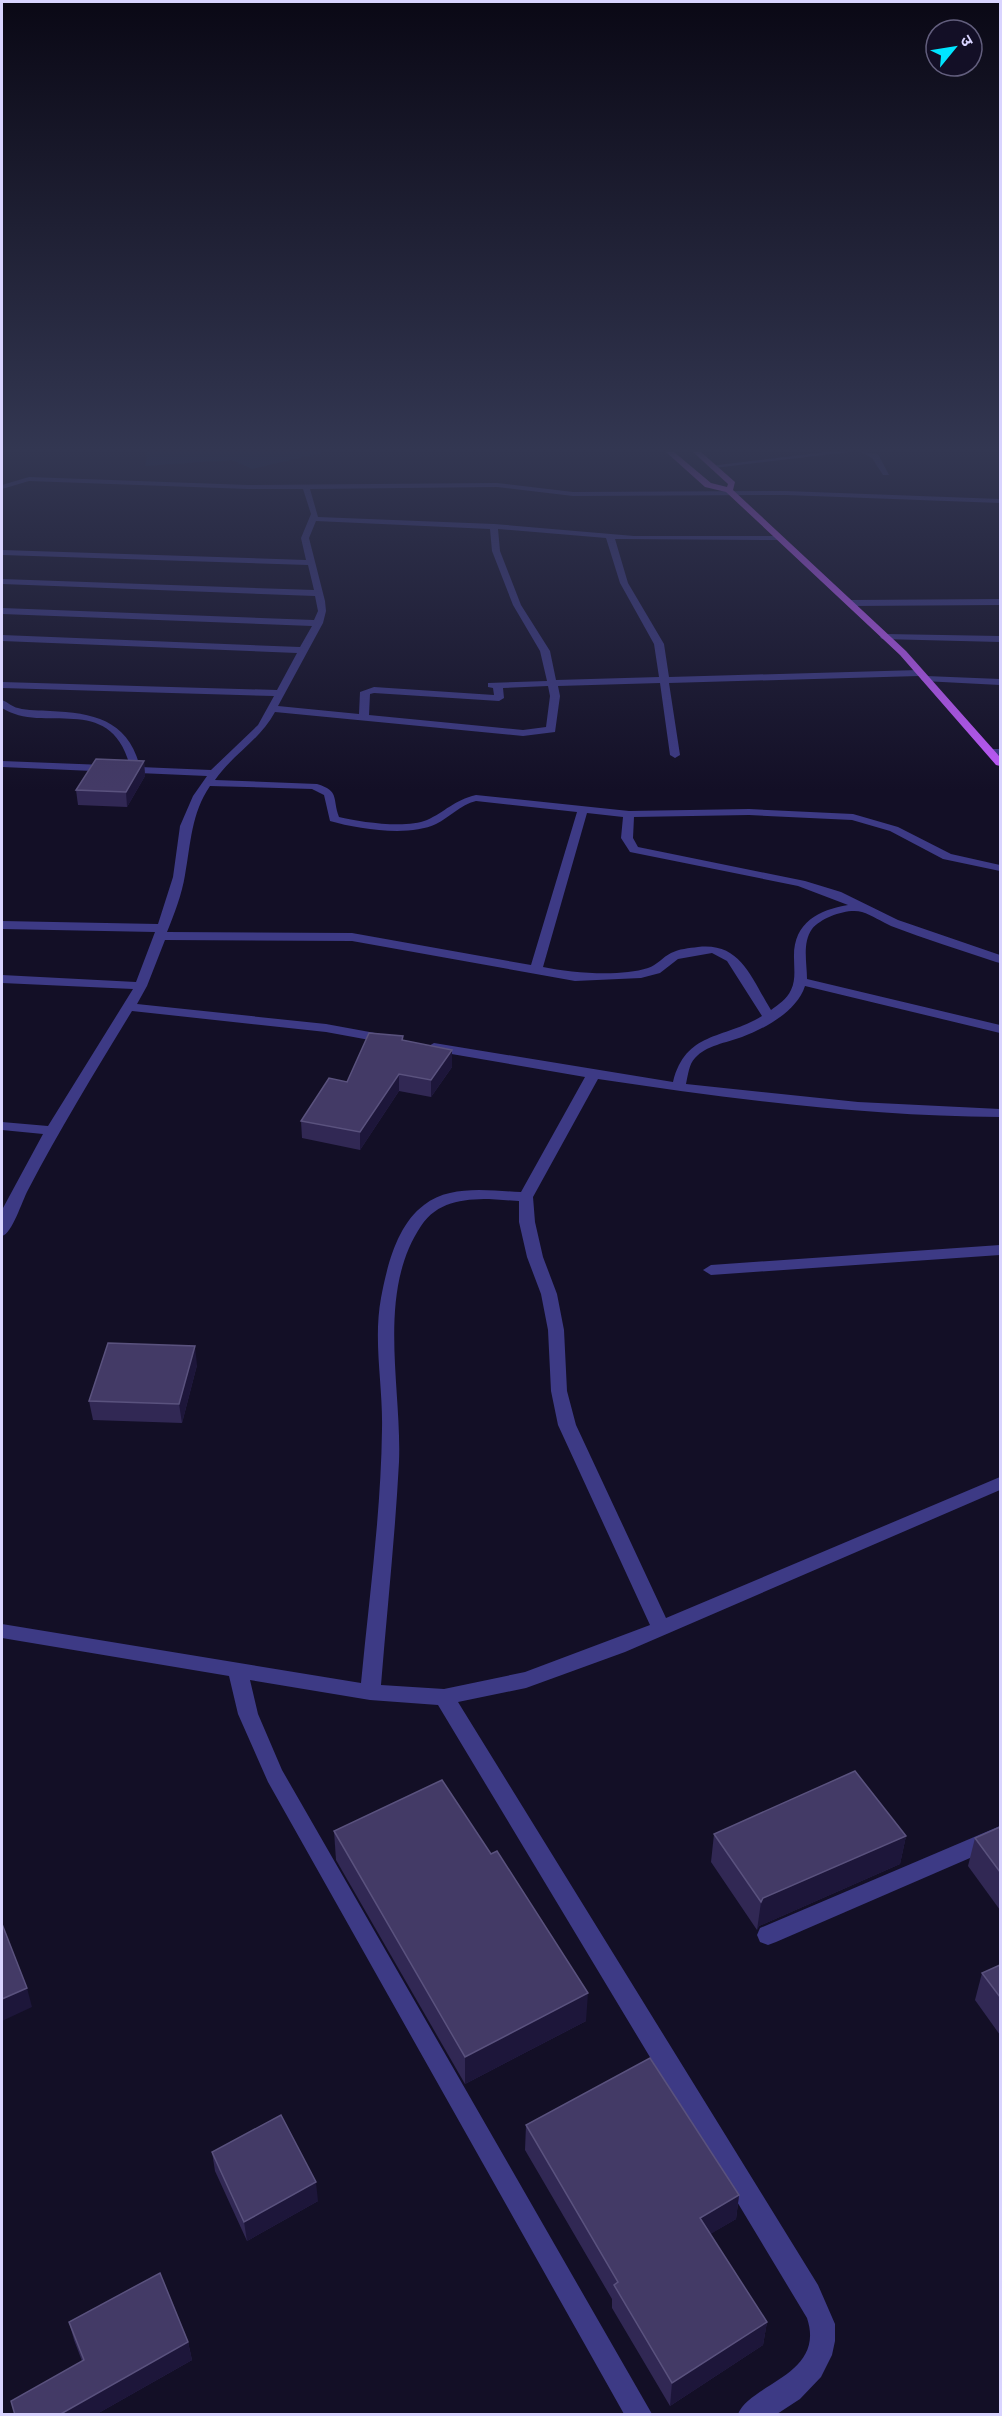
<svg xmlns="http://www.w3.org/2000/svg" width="1002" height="2416" font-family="'Space Grotesk','Noto Sans Devanagari',sans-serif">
<rect width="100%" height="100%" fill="#130f26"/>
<polygon fill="#0c2248" points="148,452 325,452 252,469 232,460 145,466"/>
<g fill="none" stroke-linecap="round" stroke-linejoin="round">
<g fill="#3d3a85" fill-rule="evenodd">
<polygon points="826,452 849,452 714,468 710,466"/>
<polygon points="861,452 878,454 889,475 883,475 872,458"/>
<path d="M29 477 248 485 497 483 573 492 786 491 1000 499V503L786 495 573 496 497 487 310 489 318 517 494 524 634 536H781L782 538 778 540 615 539 628 583 664 644 669 677 919 670 924 673 919 676 669 683 680 755 675 758 670 755 660 683 558 686 560 696 555 732 523 736 275 712C260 740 232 755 215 780L317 784C340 791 332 798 339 817 360 822 406 829 427 820 445 812 454 800 476 795L629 811 749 809 853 814 898 827 951 854 1000 865V871L943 859 890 831 852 820 749 815 634 817 633 838 638 847 805 881 841 892 898 920 1000 955V963L996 962C961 950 925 939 891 926 882 922 872 915 862 912 848 908 822 917 812 929 802 943 807 963 807 979L1000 1025V1033L805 986C797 1011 766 1028 742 1037 726 1043 707 1045 695 1058 689 1064 688 1075 686 1084L858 1102 1000 1109V1117C866 1116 730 1099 598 1079L533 1197 535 1222 543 1257 557 1294 564 1330 567 1391 576 1425 666 1618 1000 1477V1490L625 1652 526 1688 458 1702 818 2285 835 2324V2341L832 2355 821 2377 800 2399 777 2414H738C751 2383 826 2375 807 2318L438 1705 370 1700 250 1680 258 1714 282 1770 652 2414H624L268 1782 238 1714 229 1676 2 1638V1624L361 1683C369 1598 381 1514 382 1429 383 1385 373 1341 381 1298 387 1266 397 1225 424 1205 451 1184 490 1191 521 1192L585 1077 434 1051 427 1047 434 1043 673 1082C686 1031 722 1040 762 1016L727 961 712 953 678 959 660 973 641 978 575 981 352 941 165 940 147 986 137 1004 326 1024 386 1035 393 1039 386 1043 326 1032 132 1011C96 1070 60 1129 28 1190 22 1201 12 1234 2 1236L3 1208 43 1134 2 1130V1122L48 1126 133 989 2 983V975L136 982 155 932 2 929V921L158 924 173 877 180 826 193 796 207 776 2 767V761L130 766C110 691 44 735 2 708V700C8 702 12 707 18 708 28 711 40 710 50 711 94 713 128 720 140 767L211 770 258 725 274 696 2 688V682L277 690 297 653 2 641V635L300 647 312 626 2 614V608L314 620 318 611 315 596 2 584V579L314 590 308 565 2 555V550L306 560 301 538 311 514 303 489H248L29 481 2 489V485ZM316 521 490 529 492 551 513 605 540 651 547 681 488 683V687L493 688 494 695 374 687 360 692 359 714 278 706 323 623 326 611 325 601 309 538ZM498 529 606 538 620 583 654 644 659 677 556 680 550 651 521 605 500 551ZM548 686 550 696 546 727 523 730 369 715 370 694 374 693 499 701 504 698 503 688ZM210 786 312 789 324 795 330 821C358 829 409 837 436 824 450 817 460 805 476 801L577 812 531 965 352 933 167 932C174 915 182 894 185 875 191 843 191 814 210 786ZM587 813 623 817 621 838 630 852 798 886 848 905C818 910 793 923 794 958 794 968 796 980 791 990 787 999 778 1005 771 1010 751 978 741 942 698 947 689 948 679 949 671 953 663 957 657 965 648 968 620 977 572 973 543 967ZM489 1199 519 1201V1222L527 1257 541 1294 548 1330 551 1391 558 1425 650 1625 525 1672 444 1689 381 1685C387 1611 395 1537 399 1462 402 1387 376 1293 421 1226 437 1202 462 1199 489 1199Z"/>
<polygon points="1000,599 1000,605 850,606 846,603 850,600"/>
<polygon points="885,634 1000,636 1000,642 882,639 880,637"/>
<polygon points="926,676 1000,679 1000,685 923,681 921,679"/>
<polygon points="991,749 1000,749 1000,755 987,754 986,752"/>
<polygon points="1000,1245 1000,1255 711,1275 703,1270 711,1265"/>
<polygon points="1000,1826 1000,1845 776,1942 768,1945 760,1942 757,1935 760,1928"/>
</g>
<polygon fill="#c25bff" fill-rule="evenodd" points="666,452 674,452 711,483 727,487 728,484 693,452 701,452 735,482 733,490 906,651 1000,757 1000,766 996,765 900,655 726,492 705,487"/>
</g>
<g fill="#312854">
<polygon points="144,761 145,776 127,807 78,805 76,790"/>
<polygon points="403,1036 403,1040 452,1067 431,1097 399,1091 360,1150 302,1138 301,1121 347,1082"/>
<polygon points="197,1365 182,1423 93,1420 89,1401"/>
<polygon points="1000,1827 1000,1910 968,1866 975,1838"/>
<polygon points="334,1831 586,2021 465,2084 336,1860"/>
<polygon points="714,1834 906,1836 900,1864 759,1926 757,1930 711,1862"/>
<polygon points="1000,1965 1000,2035 975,2000 982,1973"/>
<polygon points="526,2125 739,2195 736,2219 710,2234 767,2322 763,2345 670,2406 612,2308 612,2299 525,2150"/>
<polygon points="212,2152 318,2201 247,2241 215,2171"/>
<polygon points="69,2322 188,2342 192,2360 95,2415 15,2415 82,2361 74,2340"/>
</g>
<g fill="#1d163a">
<polygon points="144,761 145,776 127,807 126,792"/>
<polygon points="452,1050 452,1067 431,1097 431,1080"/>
<polygon points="399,1074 399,1091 360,1150 360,1132"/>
<polygon points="195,1346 197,1365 182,1423 179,1404"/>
<polygon points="906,1836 900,1864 759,1926 757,1930 761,1902 763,1898"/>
<polygon points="27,1988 32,2007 2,2021 2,1999"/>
<polygon points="588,1993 586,2021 465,2084 465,2057"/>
<polygon points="316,2182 318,2201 247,2241 244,2222"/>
<polygon points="739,2195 736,2219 697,2242 700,2218"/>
<polygon points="767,2322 763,2345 670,2406 672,2383"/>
<polygon points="188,2342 192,2360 95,2415 59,2415"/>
</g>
<g fill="#433a66" stroke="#5a527e" stroke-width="1.5">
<polygon points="96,759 144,761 126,792 76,790"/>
<polygon points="369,1033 403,1036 402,1040 452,1050 431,1080 399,1074 360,1132 301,1121 329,1078 347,1082"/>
<polygon points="108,1343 195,1346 179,1404 89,1401"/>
<polygon points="855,1771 906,1836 763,1898 761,1902 714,1834"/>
<polygon points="442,1780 491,1854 497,1851 588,1993 465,2057 334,1831"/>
<polygon points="1000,1827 1000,1872 975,1838"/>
<polygon points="2,1924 27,1988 2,1999"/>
<polygon points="1000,1965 1000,1997 982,1973"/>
<polygon points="650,2058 739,2195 700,2218 767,2322 672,2383 614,2285 618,2282 526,2125"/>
<polygon points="281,2115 316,2182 244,2222 212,2152"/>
<polygon points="160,2273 188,2342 59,2415 15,2415 11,2401 84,2360 69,2322"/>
</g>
<linearGradient id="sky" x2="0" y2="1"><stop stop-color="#0a0815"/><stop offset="0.57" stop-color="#333752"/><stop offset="1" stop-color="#333752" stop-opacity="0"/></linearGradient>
<rect width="1002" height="790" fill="url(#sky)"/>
<rect width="1002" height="2416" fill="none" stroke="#d9d4ff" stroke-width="6"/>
<g transform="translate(954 48) rotate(60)"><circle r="28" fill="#130f26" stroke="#625e7d" stroke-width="1.5"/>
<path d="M0-4.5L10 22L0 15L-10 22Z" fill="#00e5ff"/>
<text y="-9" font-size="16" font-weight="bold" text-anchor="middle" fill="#d9d4ff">उ</text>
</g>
</svg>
